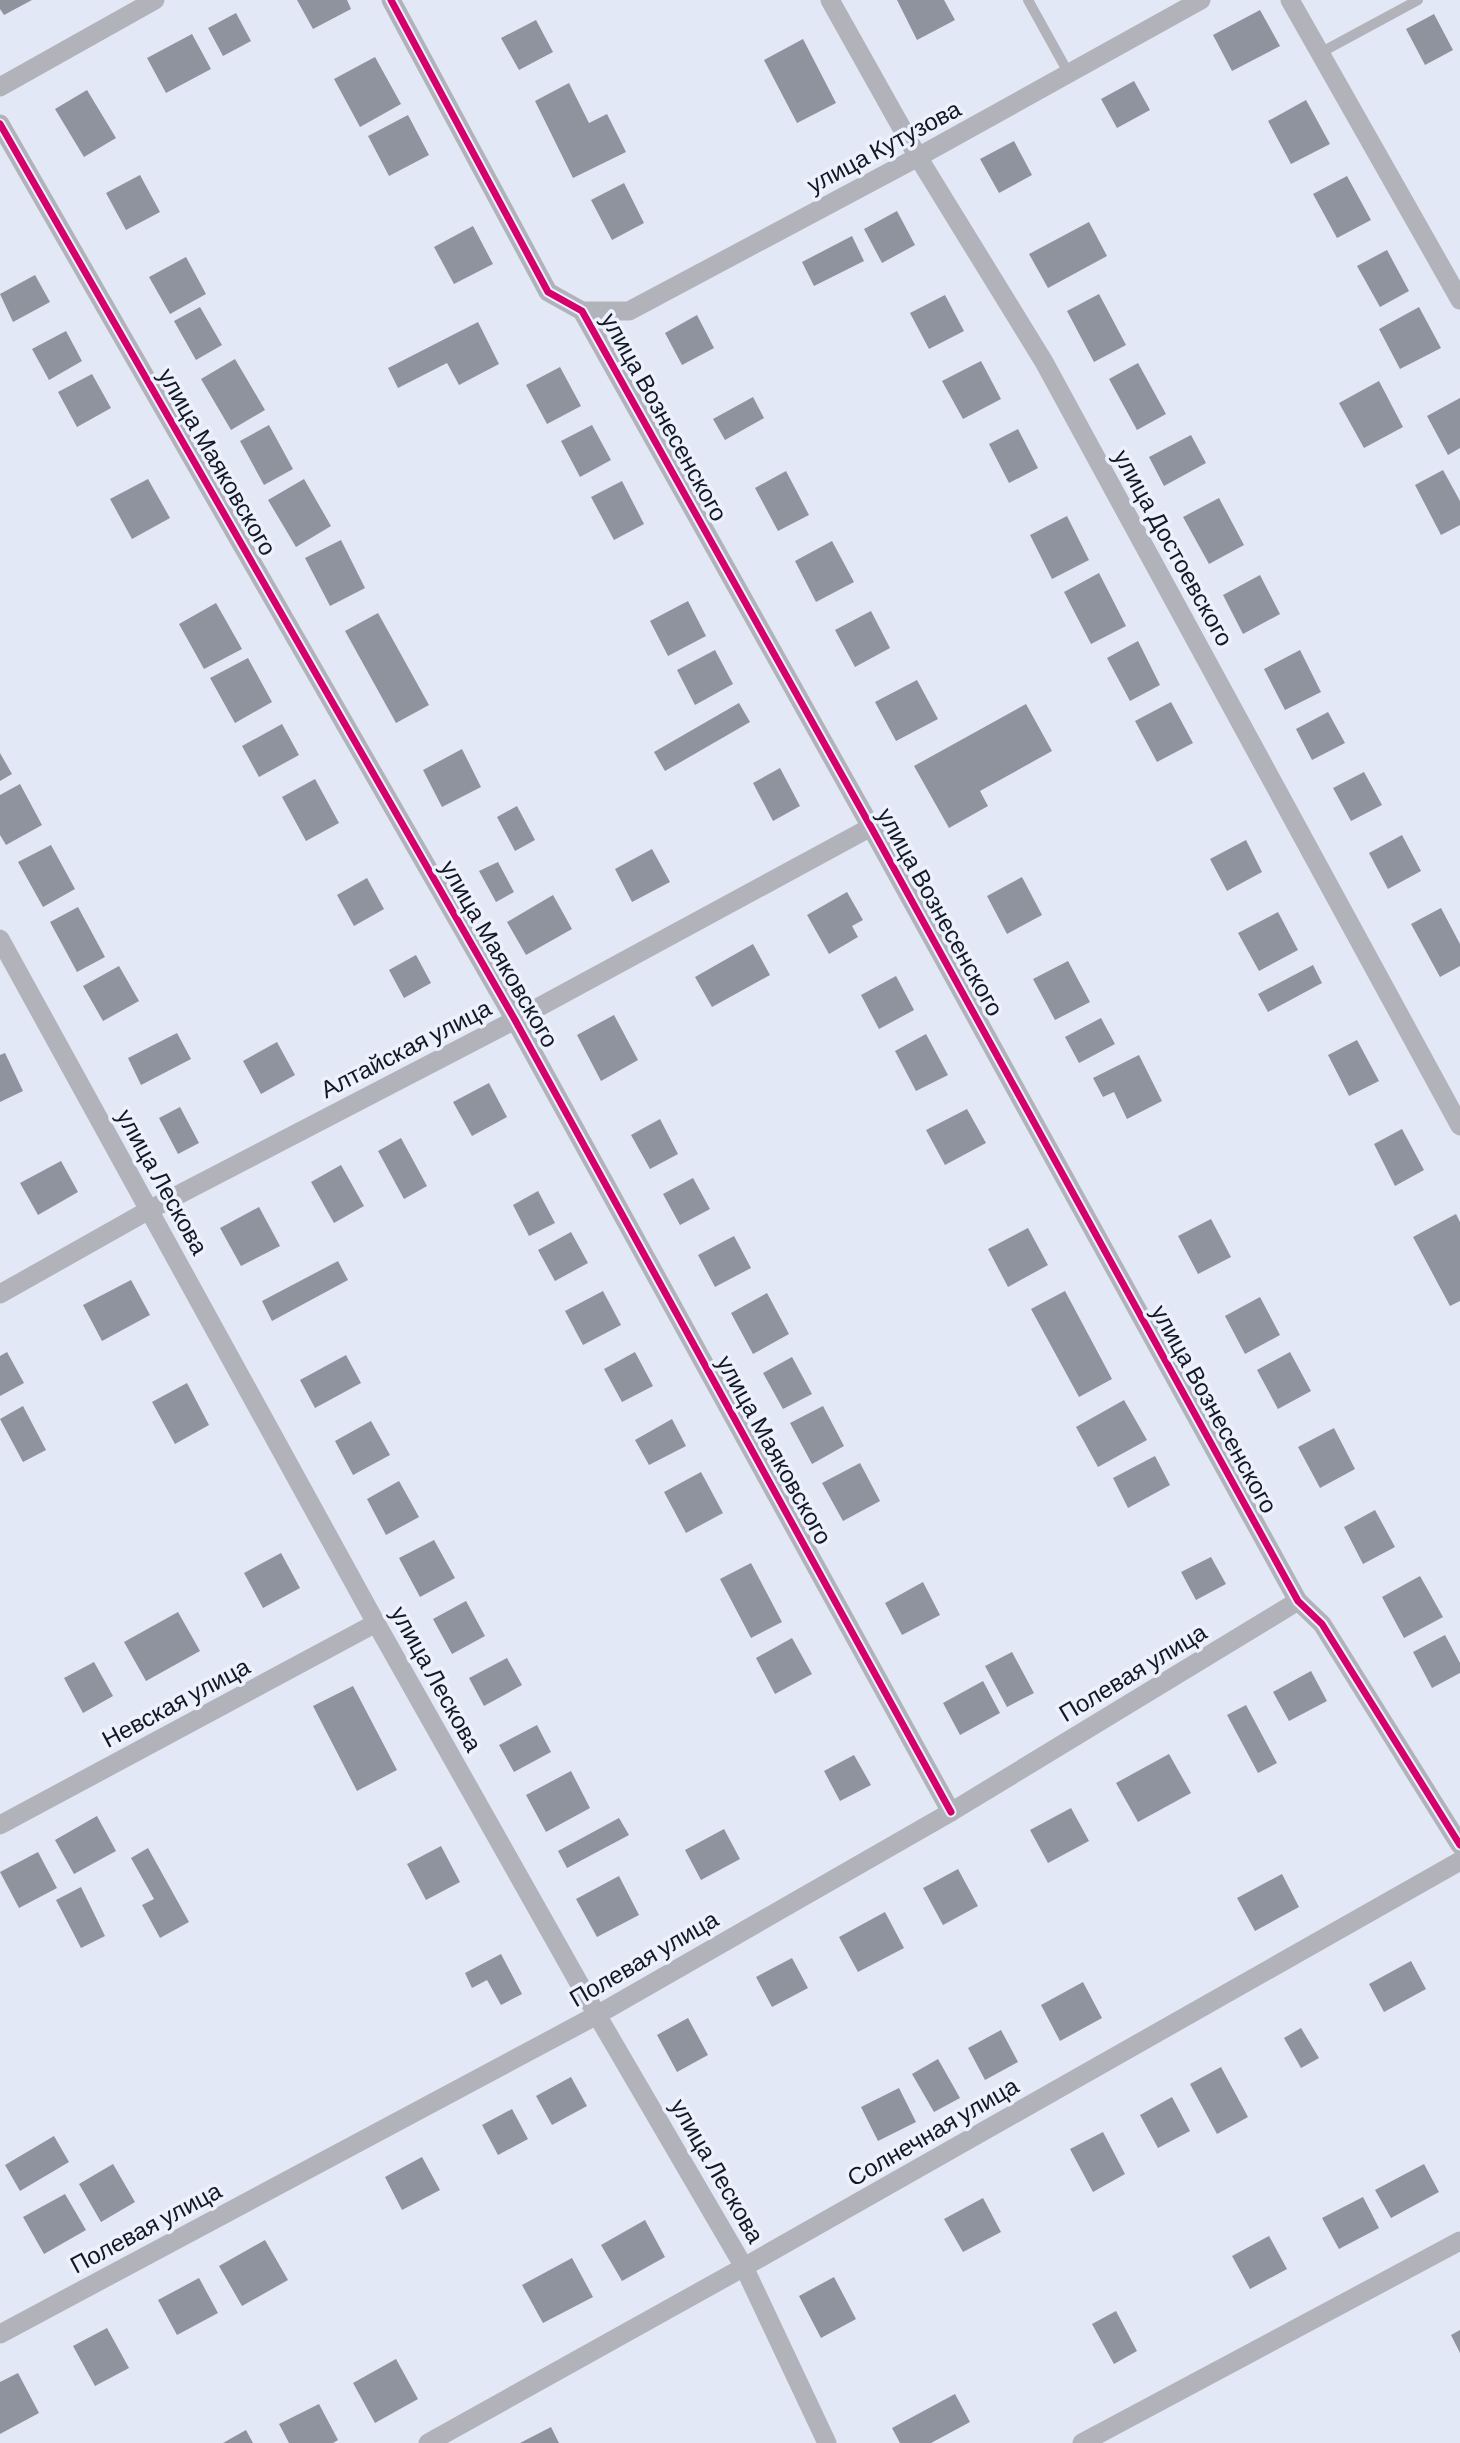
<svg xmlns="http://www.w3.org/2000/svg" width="1460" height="2443" font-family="Barlow,sans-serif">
<rect width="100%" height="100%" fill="#e3e8f6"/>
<g fill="#8f939e">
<polygon points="0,0 32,0 4,15 0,9"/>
<polygon points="297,0 347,0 351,9 313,29"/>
<polygon points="897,0 944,0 955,20 917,40"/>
<polygon points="1260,10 1280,46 1232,71 1213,35"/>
<polygon points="236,13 251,41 223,56 208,28"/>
<polygon points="1434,14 1453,50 1425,65 1406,29"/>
<polygon points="536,20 553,52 519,70 501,38"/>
<polygon points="192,34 211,69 166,93 147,58"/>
<polygon points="803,39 836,103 797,123 764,60"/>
<polygon points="375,57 401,104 360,127 334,79"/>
<polygon points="1134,81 1150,110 1117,128 1101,99"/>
<polygon points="569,83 589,123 607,114 626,152 573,178 535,101"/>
<polygon points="87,90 116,138 84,157 55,109"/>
<polygon points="1306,100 1330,144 1291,164 1268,121"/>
<polygon points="408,115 429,155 389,176 368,136"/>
<polygon points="1014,141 1032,175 999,193 980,159"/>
<polygon points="140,175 160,212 126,230 106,193"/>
<polygon points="1347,176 1371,220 1337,238 1313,194"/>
<polygon points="624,183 644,223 612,240 591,200"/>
<polygon points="897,211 915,245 882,263 864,229"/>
<polygon points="1089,222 1107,256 1048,288 1029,254"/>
<polygon points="473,226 493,264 454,284 434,247"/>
<polygon points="852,236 864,261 814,286 802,262"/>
<polygon points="1387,250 1409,291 1380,307 1357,266"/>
<polygon points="186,257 206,294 170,314 149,277"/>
<polygon points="35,275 50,302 13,322 0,294"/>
<polygon points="1099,294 1126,345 1094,362 1067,311"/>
<polygon points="945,295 964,331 929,349 910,313"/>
<polygon points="200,307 222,345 196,360 174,321"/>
<polygon points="1419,307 1441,348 1400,369 1379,329"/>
<polygon points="697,315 714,348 682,365 665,333"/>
<polygon points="478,322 499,364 459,385 447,363 398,388 388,368"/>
<polygon points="66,331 82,361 49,380 32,349"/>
<polygon points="235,359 265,410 231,430 201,379"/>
<polygon points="981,361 1001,399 963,419 942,381"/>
<polygon points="1138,363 1166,414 1137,430 1109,379"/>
<polygon points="560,367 581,406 547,424 526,385"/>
<polygon points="92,374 111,408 77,427 58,392"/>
<polygon points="1379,381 1403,427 1364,448 1339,403"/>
<polygon points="753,397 764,418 725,440 713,419"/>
<polygon points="1460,398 1460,448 1448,455 1427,416"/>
<polygon points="269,425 293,469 264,485 240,441"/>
<polygon points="592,425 611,460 580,477 561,441"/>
<polygon points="1018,429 1038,468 1009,483 989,444"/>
<polygon points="1191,435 1206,463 1164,486 1149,457"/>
<polygon points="1443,470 1460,501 1460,525 1441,535 1415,485"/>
<polygon points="786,471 809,515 778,531 755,488"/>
<polygon points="148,479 170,518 132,539 110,499"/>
<polygon points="304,479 331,526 296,547 268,500"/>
<polygon points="622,481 644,524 614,540 591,497"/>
<polygon points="1219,498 1244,545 1209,564 1183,517"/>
<polygon points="1067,516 1089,560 1052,579 1030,535"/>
<polygon points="341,540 365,588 330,606 305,558"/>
<polygon points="832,541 854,582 816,602 795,561"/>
<polygon points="1099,573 1126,626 1091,644 1064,592"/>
<polygon points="1260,575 1280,614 1243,634 1223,595"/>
<polygon points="688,601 706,636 668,656 650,621"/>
<polygon points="216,603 242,649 204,669 179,624"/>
<polygon points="871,611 890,648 855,667 835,630"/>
<polygon points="378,613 429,705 396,723 345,631"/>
<polygon points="1138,641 1160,685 1130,701 1107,658"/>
<polygon points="715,650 733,684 695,705 677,670"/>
<polygon points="1300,650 1321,692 1285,710 1264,669"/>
<polygon points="248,658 272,702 235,723 210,678"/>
<polygon points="917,680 938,719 896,741 875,702"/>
<polygon points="1171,702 1193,743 1157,762 1135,721"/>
<polygon points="739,703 750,722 665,771 654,752"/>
<polygon points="1026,704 1052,751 980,791 988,806 949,828 914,766"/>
<polygon points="1328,712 1345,743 1312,760 1296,729"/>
<polygon points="282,724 299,755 259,777 242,746"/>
<polygon points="462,749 481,787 442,807 423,770"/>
<polygon points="0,753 12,774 0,781"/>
<polygon points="780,768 800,806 773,821 753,783"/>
<polygon points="1364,772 1382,805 1351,821 1333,788"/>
<polygon points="315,779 339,823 306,841 282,797"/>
<polygon points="20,784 42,825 6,845 0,835 0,795"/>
<polygon points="517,806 535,840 515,851 497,817"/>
<polygon points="1402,835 1421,871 1388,889 1369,853"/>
<polygon points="1246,840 1262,872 1227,891 1210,859"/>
<polygon points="51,845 75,889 43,907 18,862"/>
<polygon points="652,849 670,882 632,902 615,869"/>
<polygon points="498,862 514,892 496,902 479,871"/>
<polygon points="1022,877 1042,915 1007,934 987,896"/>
<polygon points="367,878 384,909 354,926 337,895"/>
<polygon points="847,892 863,920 852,926 858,937 829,954 807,915"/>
<polygon points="553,895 572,929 526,955 507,922"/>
<polygon points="78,907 105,957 77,972 50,922"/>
<polygon points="1441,908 1460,944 1460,966 1440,977 1411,924"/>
<polygon points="1278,912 1298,950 1259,971 1238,933"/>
<polygon points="753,944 770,975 712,1007 695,977"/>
<polygon points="416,955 431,983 404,998 389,970"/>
<polygon points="1068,961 1090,1002 1055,1020 1033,979"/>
<polygon points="1313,965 1322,983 1268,1012 1258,994"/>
<polygon points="119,966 139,1001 103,1021 83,986"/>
<polygon points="896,976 914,1010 879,1029 861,995"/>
<polygon points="614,1015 638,1060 601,1081 577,1035"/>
<polygon points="1101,1018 1115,1044 1079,1063 1065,1037"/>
<polygon points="177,1033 191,1059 141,1085 128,1058"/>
<polygon points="926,1034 948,1075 916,1091 895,1051"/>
<polygon points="1357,1040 1379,1081 1349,1096 1328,1055"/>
<polygon points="277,1042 295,1075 261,1094 243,1061"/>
<polygon points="5,1053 23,1091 0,1102 0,1055"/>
<polygon points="1139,1055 1162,1101 1127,1119 1114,1092 1103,1097 1093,1078"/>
<polygon points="489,1083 507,1117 472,1136 453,1102"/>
<polygon points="180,1107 199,1143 178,1154 159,1118"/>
<polygon points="967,1109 986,1143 945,1165 926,1130"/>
<polygon points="660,1119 678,1154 650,1169 631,1135"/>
<polygon points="1402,1129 1424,1170 1395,1186 1374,1144"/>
<polygon points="401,1138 427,1186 404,1199 378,1151"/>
<polygon points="61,1161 78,1192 38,1215 20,1183"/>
<polygon points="341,1165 364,1206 334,1223 311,1182"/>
<polygon points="693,1178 710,1209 680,1225 663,1194"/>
<polygon points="538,1191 555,1223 529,1236 513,1205"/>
<polygon points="259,1207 280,1246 241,1266 220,1228"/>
<polygon points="1456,1214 1460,1222 1460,1301 1450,1306 1413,1237"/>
<polygon points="1211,1219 1231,1257 1198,1274 1178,1236"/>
<polygon points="1028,1228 1048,1265 1008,1287 988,1249"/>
<polygon points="571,1232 588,1263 555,1281 538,1250"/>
<polygon points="734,1236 751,1268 715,1287 698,1255"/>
<polygon points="338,1261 348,1280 272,1321 262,1301"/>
<polygon points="131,1280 150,1315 102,1341 83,1305"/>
<polygon points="603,1291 621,1325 583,1345 565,1311"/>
<polygon points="1065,1291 1112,1379 1079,1397 1031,1309"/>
<polygon points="767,1293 789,1334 753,1354 731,1313"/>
<polygon points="1260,1297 1280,1335 1245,1354 1225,1316"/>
<polygon points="7,1352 24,1383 0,1396 0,1356"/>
<polygon points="635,1352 653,1386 622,1402 604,1369"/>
<polygon points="1290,1352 1311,1391 1278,1409 1257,1370"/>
<polygon points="346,1355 361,1383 315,1408 300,1380"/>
<polygon points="792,1357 812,1394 783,1409 763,1373"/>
<polygon points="187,1383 209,1425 175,1444 152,1402"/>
<polygon points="1124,1400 1147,1440 1098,1467 1076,1427"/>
<polygon points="23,1406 46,1450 23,1462 0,1419"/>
<polygon points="823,1406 844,1446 812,1464 790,1423"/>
<polygon points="672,1419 686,1446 649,1465 635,1440"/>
<polygon points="371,1421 390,1455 353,1475 335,1441"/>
<polygon points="1334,1428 1355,1469 1320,1488 1298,1447"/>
<polygon points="1155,1456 1170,1485 1128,1508 1113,1478"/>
<polygon points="860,1463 880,1501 843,1521 822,1483"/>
<polygon points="701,1472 723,1513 686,1533 664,1492"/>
<polygon points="399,1481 419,1517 386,1535 367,1499"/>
<polygon points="1375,1510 1395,1547 1363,1564 1344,1527"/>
<polygon points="434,1540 455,1578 420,1597 399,1558"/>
<polygon points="281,1553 300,1588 263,1608 244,1573"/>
<polygon points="1211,1557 1226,1584 1196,1600 1181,1572"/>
<polygon points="751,1563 782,1622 751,1638 720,1579"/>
<polygon points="1420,1576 1443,1617 1404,1638 1382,1597"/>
<polygon points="923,1582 940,1615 902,1635 885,1603"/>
<polygon points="466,1601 485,1636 452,1654 433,1619"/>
<polygon points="178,1612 200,1651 146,1681 124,1642"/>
<polygon points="1445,1635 1460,1663 1460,1673 1432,1688 1413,1652"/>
<polygon points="792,1638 812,1674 775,1694 756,1658"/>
<polygon points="1012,1652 1034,1693 1007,1707 985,1666"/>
<polygon points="507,1658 522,1685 484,1706 469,1678"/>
<polygon points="94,1662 113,1696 83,1713 64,1678"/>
<polygon points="1311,1671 1327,1701 1289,1721 1273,1692"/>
<polygon points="983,1681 1000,1713 960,1735 943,1703"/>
<polygon points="353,1686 397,1770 357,1791 313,1706"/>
<polygon points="1246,1705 1277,1763 1258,1773 1227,1715"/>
<polygon points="537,1725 551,1752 514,1772 499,1745"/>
<polygon points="1169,1754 1191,1793 1138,1822 1116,1783"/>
<polygon points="854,1755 871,1785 840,1801 824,1771"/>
<polygon points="571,1771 590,1808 546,1832 526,1795"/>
<polygon points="1071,1808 1089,1841 1048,1863 1030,1830"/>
<polygon points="97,1816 116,1851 74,1874 55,1840"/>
<polygon points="619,1818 629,1835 567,1868 558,1851"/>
<polygon points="724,1829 740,1859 701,1880 685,1850"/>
<polygon points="441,1846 460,1882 426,1900 407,1864"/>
<polygon points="148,1848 189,1922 160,1938 142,1905 154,1899 131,1858"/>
<polygon points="38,1852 57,1888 19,1908 0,1872"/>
<polygon points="958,1869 978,1906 943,1925 923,1888"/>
<polygon points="1282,1874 1299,1907 1255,1931 1237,1898"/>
<polygon points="619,1876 639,1915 597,1937 576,1899"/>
<polygon points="81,1887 105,1936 81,1948 56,1900"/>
<polygon points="885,1912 904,1948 858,1972 839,1937"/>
<polygon points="501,1954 522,1994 501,2005 487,1980 472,1988 465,1973"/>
<polygon points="792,1958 808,1988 772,2007 756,1977"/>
<polygon points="1411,1961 1426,1989 1384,2012 1369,1984"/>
<polygon points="1083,1982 1102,2018 1060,2041 1041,2005"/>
<polygon points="688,2018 708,2055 677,2072 657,2035"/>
<polygon points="1301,2028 1319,2058 1301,2068 1284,2038"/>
<polygon points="1001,2030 1018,2062 985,2080 968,2048"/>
<polygon points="938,2059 960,2098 934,2112 912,2074"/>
<polygon points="1221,2067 1248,2117 1217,2134 1190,2084"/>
<polygon points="571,2077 587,2106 552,2125 536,2096"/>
<polygon points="899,2088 916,2122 878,2141 861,2107"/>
<polygon points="1172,2097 1190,2131 1158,2148 1140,2115"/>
<polygon points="512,2109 528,2139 498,2155 482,2125"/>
<polygon points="1103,2132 1125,2174 1093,2192 1070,2149"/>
<polygon points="54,2136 69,2162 20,2191 5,2165"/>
<polygon points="422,2157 440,2190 402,2210 385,2177"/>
<polygon points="113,2164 135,2202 101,2222 79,2184"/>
<polygon points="1424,2164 1439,2192 1391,2218 1375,2190"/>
<polygon points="65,2194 86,2230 44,2254 23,2217"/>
<polygon points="1363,2197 1379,2228 1339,2249 1322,2218"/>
<polygon points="983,2198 1001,2232 963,2252 944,2219"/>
<polygon points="645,2220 665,2257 622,2281 601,2245"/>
<polygon points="1269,2236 1287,2269 1250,2289 1232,2256"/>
<polygon points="265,2240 288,2280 242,2306 219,2266"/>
<polygon points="572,2258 593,2297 543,2323 522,2285"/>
<polygon points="834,2277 856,2319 821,2338 799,2296"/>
<polygon points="199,2278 218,2313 177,2335 158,2300"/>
<polygon points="1116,2311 1137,2351 1114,2364 1092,2324"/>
<polygon points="107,2328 129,2368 95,2386 73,2346"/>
<polygon points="1460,2330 1460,2353 1451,2335"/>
<polygon points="396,2359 418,2399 375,2423 353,2383"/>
<polygon points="18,2373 39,2413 0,2434 0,2382"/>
<polygon points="955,2394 970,2422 931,2443 900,2443 892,2428"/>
<polygon points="319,2404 338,2440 333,2443 289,2443 279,2424"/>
<polygon points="551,2427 559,2443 520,2443"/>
<polygon points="246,2430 253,2443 223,2443"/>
</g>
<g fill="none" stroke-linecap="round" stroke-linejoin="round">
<g stroke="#b2b3ba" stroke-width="10">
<polyline points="1028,0 1069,74"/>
<polyline points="1320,53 1418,0"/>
</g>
<g stroke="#b2b3ba" stroke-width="19">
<polyline points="391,0 548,292 582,311 871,827 1298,1601 1322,1624 1460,1845"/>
<polyline points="830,0 918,157 1044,362 1460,1126"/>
<polyline points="1290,0 1460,300"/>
<polyline points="0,87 155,0"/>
<polyline points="0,124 515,1020 951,1812"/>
<polyline points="582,311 629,311 918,157 1201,0"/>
<polyline points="0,939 376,1623 597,2015 744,2267 827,2443"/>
<polyline points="0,1294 149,1210 515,1020 871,827"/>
<polyline points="0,1825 376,1623"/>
<polyline points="0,2334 597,2015 951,1812 1298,1601"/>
<polyline points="428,2443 744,2267 1460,1861"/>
<polyline points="1082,2443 1460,2241"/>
</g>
<g stroke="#edf1fe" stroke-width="11">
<g id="cycleway">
<polyline points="391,0 548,292 582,311 871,827 1298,1601 1322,1624 1460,1845"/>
<polyline points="0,124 515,1020 951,1812"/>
</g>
</g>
<use href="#cycleway" stroke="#d6006c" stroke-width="7"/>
</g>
<g text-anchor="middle" stroke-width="7" stroke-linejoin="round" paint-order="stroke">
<g font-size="24" fill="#141823" stroke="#edf1fe">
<text transform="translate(884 147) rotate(-28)" y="8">улица Кутузова</text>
<text transform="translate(664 417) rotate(61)" y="8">улица Вознесенского</text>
<text transform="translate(217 462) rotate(60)" y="8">улица Маяковского</text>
<text transform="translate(1173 548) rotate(61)" y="8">улица Достоевского</text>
<text transform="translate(940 912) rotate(61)" y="8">улица Вознесенского</text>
<text transform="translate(499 954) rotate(60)" y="8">улица Маяковского</text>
<text transform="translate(406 1049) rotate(-27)" y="8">Алтайская улица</text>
<text transform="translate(162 1182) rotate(61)" y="8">улица Лескова</text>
<text transform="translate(1214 1409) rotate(61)" y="8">улица Вознесенского</text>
<text transform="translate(774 1450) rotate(61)" y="8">улица Маяковского</text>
<text transform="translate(1133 1673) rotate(-31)" y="8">Полевая улица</text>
<text transform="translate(436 1679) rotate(61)" y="8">улица Лескова</text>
<text transform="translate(176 1703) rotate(-28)" y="8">Невская улица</text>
<text transform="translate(644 1959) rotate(-30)" y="8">Полевая улица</text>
<text transform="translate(933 2132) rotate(-30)" y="8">Солнечная улица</text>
<text transform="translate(717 2171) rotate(60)" y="8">улица Лескова</text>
<text transform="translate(146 2228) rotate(-28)" y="8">Полевая улица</text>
</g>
</g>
</svg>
